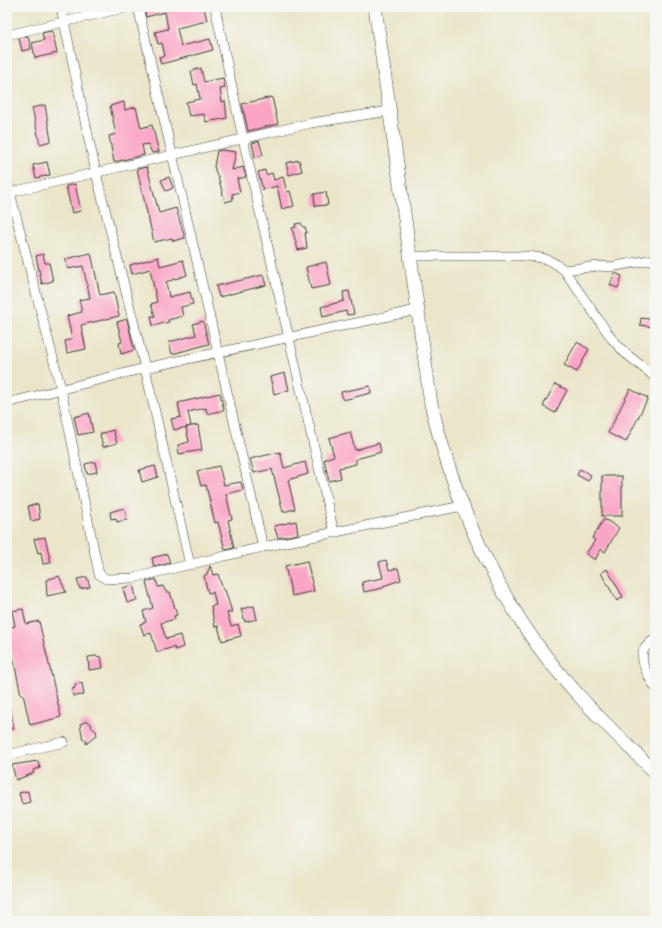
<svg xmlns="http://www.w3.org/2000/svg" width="662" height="928" font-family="'Old Standard TT',serif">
<rect width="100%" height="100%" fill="#f6f6f2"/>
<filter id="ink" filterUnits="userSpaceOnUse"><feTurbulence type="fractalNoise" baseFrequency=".025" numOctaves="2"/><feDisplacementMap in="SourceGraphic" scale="8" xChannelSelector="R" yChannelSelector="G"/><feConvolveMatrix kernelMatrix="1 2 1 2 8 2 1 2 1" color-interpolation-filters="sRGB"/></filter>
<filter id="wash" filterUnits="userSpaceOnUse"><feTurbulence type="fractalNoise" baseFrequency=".012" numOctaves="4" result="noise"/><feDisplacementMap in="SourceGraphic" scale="16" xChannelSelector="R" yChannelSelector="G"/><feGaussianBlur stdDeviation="0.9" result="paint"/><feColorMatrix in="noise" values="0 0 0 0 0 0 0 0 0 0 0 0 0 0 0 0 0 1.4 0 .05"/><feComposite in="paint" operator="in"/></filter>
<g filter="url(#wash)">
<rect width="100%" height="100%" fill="#ebe6ca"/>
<g id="blocks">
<g fill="#fba5c6">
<polygon points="144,7 204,7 207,21 177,28 181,46 210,39 213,50 161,64 159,57 165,56 162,43 158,44 155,32 168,29 165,12 146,17"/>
<polygon points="52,31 57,53 35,58 32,43 44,40 42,33"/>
<polygon points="28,36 31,49 22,51 19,38"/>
<polygon points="201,68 204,82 223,78 225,88 220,89 222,102 225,101 227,118 206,122 204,114 189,116 186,102 200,99 197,84 194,85 191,71"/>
<polygon points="272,97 278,124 248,131 242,104"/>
<polygon points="124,102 125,110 136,107 141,128 152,125 159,152 152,153 148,144 142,145 144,155 114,162 109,136 116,134 110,106"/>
<polygon points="45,105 51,141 40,144 32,108"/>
<polygon points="259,141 263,155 255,157 252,143"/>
<polygon points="222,150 236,152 232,170 243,167 246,177 237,179 240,192 232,194 233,200 225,202 218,176 217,176 214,166 217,151"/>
<polygon points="299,160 302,171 289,175 286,163"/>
<polygon points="47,162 50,175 36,178 33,165"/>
<polygon points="147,167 159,213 176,208 185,238 173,241 172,238 154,242 137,169"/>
<polygon points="265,170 266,175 272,173 274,180 283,177 287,192 290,191 294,206 282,209 277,186 263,190 258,172"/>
<polygon points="169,177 173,188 166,191 161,180"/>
<polygon points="75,184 81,211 72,213 66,186"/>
<polygon points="326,192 328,205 315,206 314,194"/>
<polygon points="301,223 303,227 305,227 307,233 305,233 307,248 298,250 292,228 296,227 295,224"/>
<polygon points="91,253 100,295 114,292 119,316 81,325 86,349 67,353 65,341 72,339 67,316 82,312 79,300 90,298 83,266 68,269 65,259"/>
<polygon points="43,254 45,263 49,263 53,281 42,284 36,256"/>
<polygon points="158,257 160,266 183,260 187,275 166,282 169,297 190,292 193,304 181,307 183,316 168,320 169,322 153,326 151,316 155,316 151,304 157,302 150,269 132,274 130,265"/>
<polygon points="326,262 331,285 311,289 306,267"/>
<polygon points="615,273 622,276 618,288 610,285"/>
<polygon points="263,275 266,285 219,297 216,286"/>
<polygon points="349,291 354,314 347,315 346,311 323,317 321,307 344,301 343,292"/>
<polygon points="641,318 655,320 655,324 653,327 640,325"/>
<polygon points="127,319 134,350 121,354 119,343 122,342 117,322"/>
<polygon points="203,321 209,344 172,354 169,342 196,335 193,324"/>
<polygon points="577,342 589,349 577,372 564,365"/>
<polygon points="285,373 289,390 274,394 270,377"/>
<polygon points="555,384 567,390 555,413 543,406"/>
<polygon points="370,386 371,393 343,400 341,392"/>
<polygon points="630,389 648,398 626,442 608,433"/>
<polygon points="220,393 224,410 207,414 206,408 188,412 191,426 174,430 171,419 181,417 178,403"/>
<polygon points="89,413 93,432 78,435 74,417"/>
<polygon points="198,425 202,450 179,454 178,445 189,442 186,427"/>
<polygon points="113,430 117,443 103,447 100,434"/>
<polygon points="350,432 355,450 379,443 381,452 356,459 356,464 339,468 341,478 329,481 324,459 334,456 329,438"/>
<polygon points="280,452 284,468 305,462 308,474 288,480 295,509 283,512 272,469 254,473 250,459"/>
<polygon points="95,462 97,472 87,474 85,464"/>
<polygon points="155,466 158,477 142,482 139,470"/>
<polygon points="219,466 224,485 241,482 243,490 226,494 232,519 228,520 234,548 225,550 218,522 215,523 206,485 201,486 197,471"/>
<polygon points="580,469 591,475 588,481 577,475"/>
<rect x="602" y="476" width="20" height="40"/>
<polygon points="38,504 40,519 31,521 28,506"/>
<polygon points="124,508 127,520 117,522 116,518 111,519 110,512"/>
<polygon points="604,519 619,528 605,552 601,549 595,560 586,554 595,540 592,538"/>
<polygon points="296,521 298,534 278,538 274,526"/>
<polygon points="45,537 51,563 43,564 41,552 38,553 34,539"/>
<polygon points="167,554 170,563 154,567 152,558"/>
<polygon points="386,560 389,570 398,568 401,580 383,586 383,588 364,592 362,582 383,578 379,562"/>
<polygon points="307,561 314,591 292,596 285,566"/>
<polygon points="210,566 213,575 218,574 223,590 225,590 232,612 227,613 231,626 238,624 241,636 222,641 218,626 215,627 211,606 216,605 213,592 208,593 204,576 207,574"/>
<polygon points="607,569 623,597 617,601 601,573"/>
<polygon points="59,576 66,592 47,596 46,580"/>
<polygon points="87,577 90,587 80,589 77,579"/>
<polygon points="156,579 158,587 163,586 166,592 170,592 177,615 174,616 175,619 161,623 166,639 180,635 183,647 175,650 174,647 157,652 151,633 144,635 140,624 146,622 143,611 153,608 146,582"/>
<polygon points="133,585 137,600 127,603 123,588"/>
<polygon points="254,606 257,619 245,622 241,609"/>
<polygon points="23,609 26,624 39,621 61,717 30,725 23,694 21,695 7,628 15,626 12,611"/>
<polygon points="96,656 101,657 103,668 89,670 88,657"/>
<polygon points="82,683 84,695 73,696 72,689 75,688 75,684"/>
<polygon points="10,708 14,729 7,730 7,709"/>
<polygon points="87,721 92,725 91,727 96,731 97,735 86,744 86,739 83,740 80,724"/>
<polygon points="38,761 40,768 33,770 34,773 16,780 12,765"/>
<polygon points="28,791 30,802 22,804 19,793"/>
</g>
</g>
</g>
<g filter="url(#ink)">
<use href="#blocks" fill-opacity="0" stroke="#3b3a36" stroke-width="1"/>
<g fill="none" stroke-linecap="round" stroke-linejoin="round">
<g stroke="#3b3a36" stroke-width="10">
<g id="minor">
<polyline points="61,7 96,173 145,368 190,565"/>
<polyline points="138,7 263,547"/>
<polyline points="215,7 243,139 334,533"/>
<polyline points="7,35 128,7"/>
<polyline points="7,181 61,389 99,574 106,579 133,578 263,547 462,506"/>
<polyline points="7,193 311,123 390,111"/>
<path d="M409 256H525C542 257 551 259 564 270L612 339 624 352 655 377"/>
<polyline points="564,270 599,266 610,267 655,259"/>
<polyline points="7,403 145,368 417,310"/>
<path d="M655 639C652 641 648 644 645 648 637 659 649 678 655 687"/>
<polyline points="7,755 64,742"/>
</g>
</g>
<g stroke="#3b3a36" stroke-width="14">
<path id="secondary" d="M375 7 431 404C449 479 477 552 519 618 555 676 606 725 655 772"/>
</g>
<use href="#minor" stroke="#fff" stroke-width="9"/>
<use href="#secondary" stroke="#fff" stroke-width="13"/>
</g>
</g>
<rect width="662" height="928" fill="none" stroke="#f6f6f2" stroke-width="24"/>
</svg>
